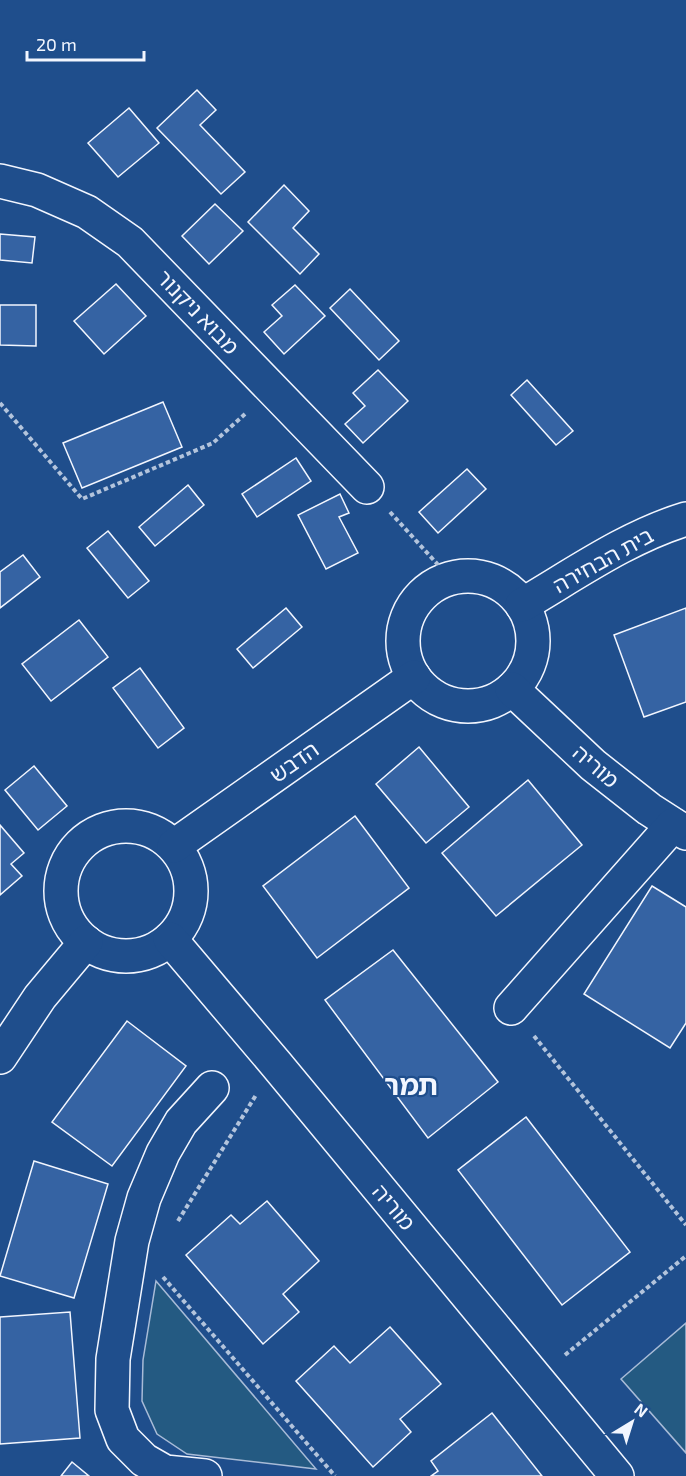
<svg xmlns="http://www.w3.org/2000/svg" width="686" height="1476" font-family="'Exo 2','Noto Sans Hebrew',sans-serif">
<rect width="100%" height="100%" fill="#1f4e8c"/>
<g fill="#245a82" stroke="#a8bbd7" stroke-width="1.5">
<polygon points="156,1281 316,1469 187,1454 157,1434 142,1401 143,1360"/>
<polygon points="686,1323 686,1453 621,1379"/>
</g>
<g fill="#3563a3" stroke="#f2f6ff" stroke-width="1.5">
<polygon points="197,90 216,110 200,125 245,172 221,194 157,128"/>
<polygon points="129,108 159,143 118,177 88,143"/>
<polygon points="284,185 309,211 293,228 319,254 300,274 248,222"/>
<polygon points="215,204 243,231 209,264 182,236"/>
<polygon points="0,234 35,237 32,263 0,260"/>
<polygon points="116,284 146,316 104,354 74,321"/>
<polygon points="295,285 325,316 284,354 264,332 282,316 272,305"/>
<polygon points="350,289 399,341 379,360 330,308"/>
<polygon points="0,305 36,305 36,346 0,345"/>
<polygon points="378,370 408,401 363,443 345,424 365,406 353,393"/>
<polygon points="527,380 573,431 556,445 511,395"/>
<polygon points="163,402 182,447 82,488 63,443"/>
<polygon points="296,458 311,481 257,517 242,494"/>
<polygon points="467,469 486,489 438,533 419,512"/>
<polygon points="188,485 204,505 155,546 139,527"/>
<polygon points="340,494 349,513 339,517 358,553 326,569 298,515"/>
<polygon points="108,531 149,581 128,598 87,548"/>
<polygon points="23,555 40,577 0,608 0,572"/>
<polygon points="286,608 302,627 253,668 237,649"/>
<polygon points="686,608 686,702 644,717 614,635"/>
<polygon points="79,620 108,657 51,701 22,664"/>
<polygon points="140,668 184,728 158,748 113,688"/>
<polygon points="419,747 469,807 426,843 376,784"/>
<polygon points="34,766 67,806 38,830 5,790"/>
<polygon points="528,780 582,845 496,916 442,853"/>
<polygon points="355,816 409,888 317,958 263,886"/>
<polygon points="0,825 24,853 11,864 22,876 0,895"/>
<polygon points="652,886 686,907 686,1023 670,1048 584,994"/>
<polygon points="393,950 498,1082 428,1138 325,1000"/>
<polygon points="127,1021 186,1066 112,1166 52,1122"/>
<polygon points="526,1117 630,1252 562,1305 458,1170"/>
<polygon points="34,1161 108,1184 74,1298 0,1276"/>
<polygon points="267,1201 319,1261 283,1294 299,1312 263,1344 186,1255 231,1215 240,1224"/>
<polygon points="70,1312 80,1438 0,1444 0,1317"/>
<polygon points="390,1327 441,1384 400,1419 411,1432 373,1467 296,1381 334,1346 350,1363"/>
<polygon points="492,1413 542,1476 431,1476 438,1471 431,1461"/>
<polygon points="72,1462 89,1476 61,1476"/>
</g>
<g fill="none" stroke-linecap="round" stroke-linejoin="round">
<g stroke="#f2f6ff" stroke-width="36">
<g id="minor">
<polyline points="0,181 37,190 87,212 130,242 367,487"/>
<circle cx="468" cy="641" r="65"/>
<path d="M522 605C575 574 627 537 686 519"/>
<polyline points="512,689 593,765 649,809 686,833"/>
<circle cx="126" cy="891" r="65"/>
<polyline points="174,846 414,677"/>
<polyline points="170,939 276,1064 617,1476"/>
<polyline points="511,1008 673,825"/>
<polyline points="0,1057 40,997 86,942"/>
<polyline points="205,1476 165,1472 144,1460 123,1439 112,1410 113,1359 132,1241 144,1198 163,1153 181,1122 212,1088"/>
</g>
</g>
<g stroke="#b3c4dc" stroke-width="4" stroke-dasharray="4.5 3" stroke-linecap="butt">
<polyline points="0,403 82,499 213,443 245,414"/>
<polyline points="390,512 450,578"/>
<polyline points="534,1036 686,1225"/>
<polyline points="178,1221 256,1095"/>
<polyline points="163,1277 335,1476"/>
<polyline points="565,1355 686,1256"/>
</g>
<use href="#minor" stroke="#1f4e8c" stroke-width="33"/>
</g>
<g text-anchor="middle" stroke-width="4.5" stroke-linejoin="round" paint-order="stroke">
<g font-size="22" fill="#f2f6ff" stroke="#1f4e8c">
<text transform="translate(198 312) rotate(46)" y="8">מבוא ניקנור</text>
<text transform="translate(603 560) rotate(-29)" y="8">בית הבחירה</text>
<text transform="translate(294 762) rotate(-35)" y="8">הדבש</text>
<text transform="translate(596 766) rotate(41)" y="8">מוריה</text>
<text transform="translate(394 1207) rotate(50)" y="8">מוריה</text>
</g>
<g font-size="28" font-weight="bold" fill="#f2f6ff" stroke="#1f4e8c">
<text x="411" y="1095">תמר</text>
</g>
</g>
<g transform="translate(632 1422) rotate(38)" stroke="#1f4e8c" stroke-width="4.5" paint-order="stroke">
<path d="M0-4.5L10 22L0 15L-10 22Z" fill="#f2f6ff"/>
<text y="-9" font-size="16" font-weight="bold" text-anchor="middle" fill="#f2f6ff">N</text>
</g>
<path d="M27 51v9h117v-9" fill="none" stroke="#f2f6ff" stroke-width="3"/>
<text x="36" y="51" font-size="18" fill="#f2f6ff" stroke="#1f4e8c" stroke-width="4.5" paint-order="stroke">20 m</text>
</svg>
